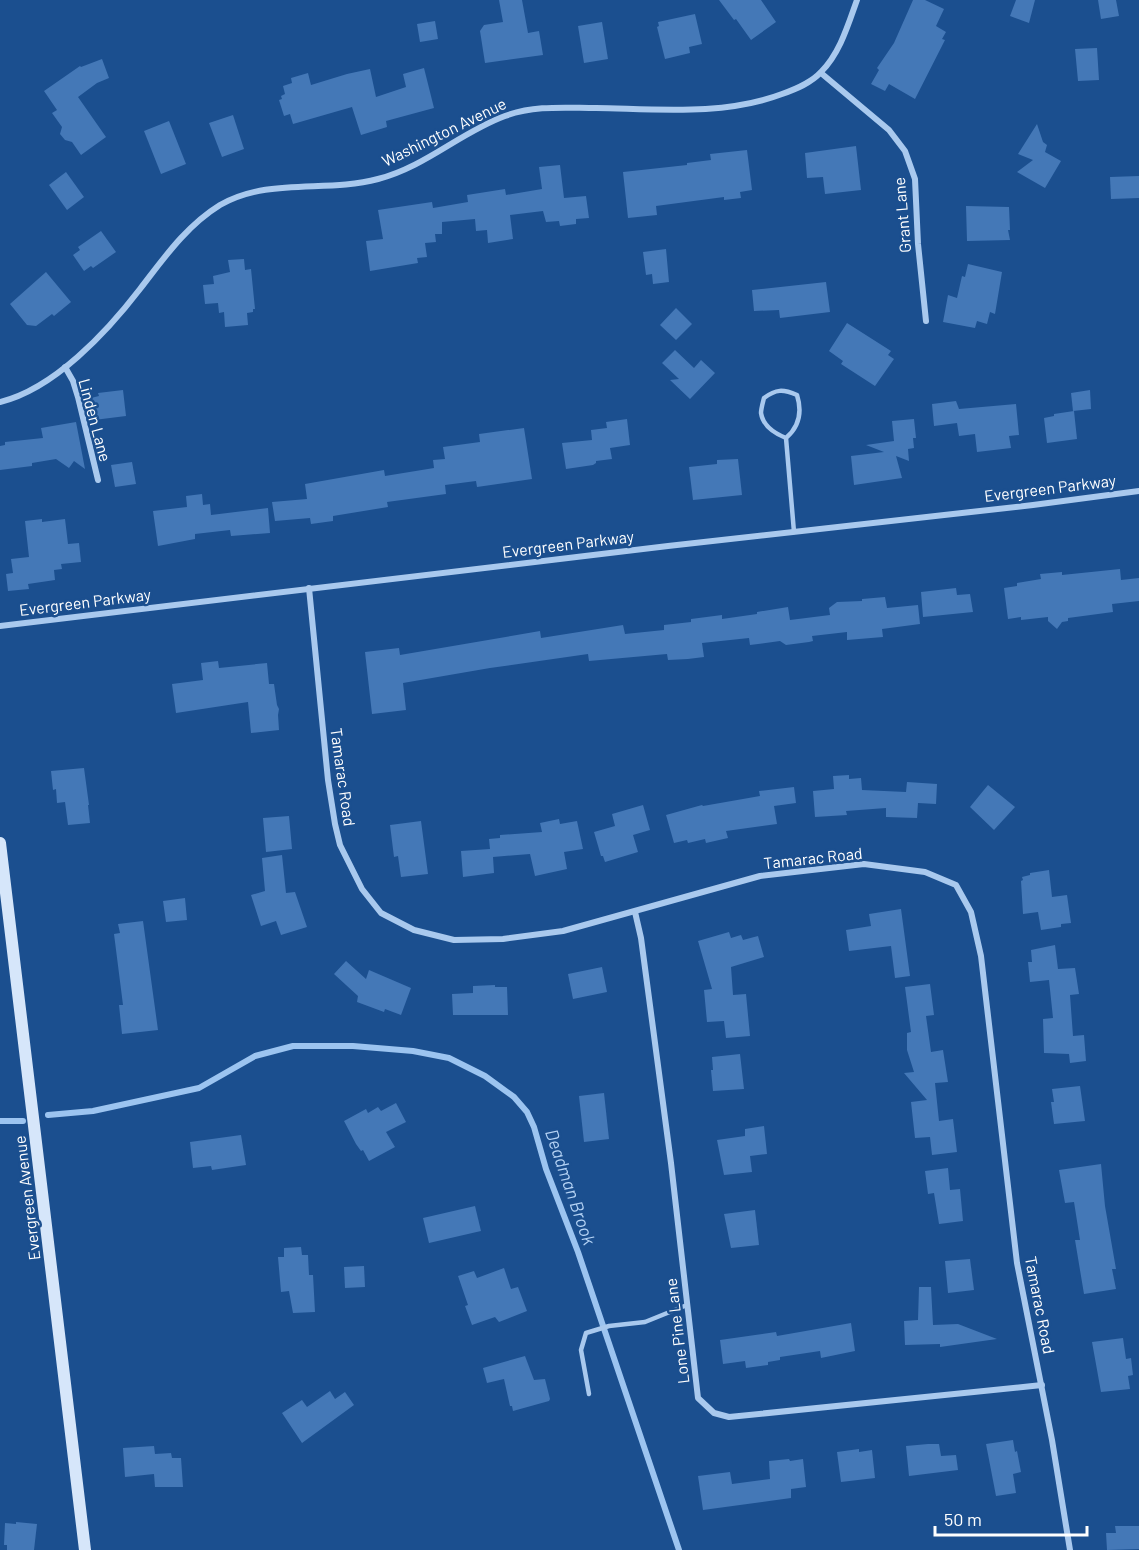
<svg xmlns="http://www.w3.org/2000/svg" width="1139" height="1550" font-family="Barlow,sans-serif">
<rect width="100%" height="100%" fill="#1b4f8f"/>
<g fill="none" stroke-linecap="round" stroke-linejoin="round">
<g stroke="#9cc4f0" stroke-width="6">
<polyline points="48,1115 93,1111 199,1088 255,1056 293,1046 353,1046 413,1051 449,1058 485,1076 514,1097 527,1112 534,1127 546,1169 578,1252 679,1550"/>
<polyline points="0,1121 23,1121"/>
</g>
</g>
<g fill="#4478b7">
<polygon points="499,0 522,0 528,33 539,31 543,55 485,63 480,31 484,25 503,22"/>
<polygon points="719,0 761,0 776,22 751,40 736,19 734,20"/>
<polygon points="913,0 925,0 944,9 936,26 946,32 942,39 945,40 915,99 889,84 885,91 871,84 879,70 877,68 894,43"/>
<polygon points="1016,0 1035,0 1029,23 1010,16"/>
<polygon points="1098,0 1116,0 1119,16 1101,19"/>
<polygon points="695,14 702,44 689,47 690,53 665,59 657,27 659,26 658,22"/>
<polygon points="435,21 438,39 420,42 417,24"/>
<polygon points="602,22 608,59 584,63 578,26"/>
<polygon points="1097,48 1099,80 1078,81 1075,49"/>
<polygon points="102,59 109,78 97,83 78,97 106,137 81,155 72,142 65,140 60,134 62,127 52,113 57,110 44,91 80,66 81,67"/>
<polygon points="424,68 434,108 386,121 387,127 361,135 352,107 293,124 290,114 284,116 279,100 282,99 281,96 285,94 283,86 292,83 291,78 308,73 311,85 347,74 370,69 376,97 406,87 403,74"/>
<polygon points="233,115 244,149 222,157 209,123"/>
<polygon points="169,121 186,164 161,174 144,131"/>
<polygon points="1037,124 1043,142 1047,145 1045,152 1061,161 1045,188 1017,172 1033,160 1018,154"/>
<polygon points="856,146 861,190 825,194 823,177 807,178 805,153"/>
<polygon points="747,150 752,190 740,192 741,198 724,200 724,197 656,206 657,215 628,218 623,172 687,165 687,163 711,160 710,154"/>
<polygon points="560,165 564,198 586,196 589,218 576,219 576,224 560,226 559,221 546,222 543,211 510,215 513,239 488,243 487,230 476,231 475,219 442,222 442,234 435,234 436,242 425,243 427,257 417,258 418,263 370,271 366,241 383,239 378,210 432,202 433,208 468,202 467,195 505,189 506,195 542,189 539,167"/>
<polygon points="66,172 84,197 67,210 49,185"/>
<polygon points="1139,176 1139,198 1111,199 1110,177"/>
<polygon points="966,206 1009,207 1010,230 1008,230 1010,240 967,241"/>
<polygon points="101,231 116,252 93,268 91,266 84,271 73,255 80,250 78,247"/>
<polygon points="666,249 669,282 653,284 652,274 646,275 643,252"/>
<polygon points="244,259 245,270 251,269 255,309 253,309 253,312 247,313 248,325 225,327 224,312 219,313 218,303 205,304 203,285 214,284 213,276 230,272 228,260"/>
<polygon points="968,264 1002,272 995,314 990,312 987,324 977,321 975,328 943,322 948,295 957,298 962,276 965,277"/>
<polygon points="46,272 71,302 54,316 52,314 36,326 27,325 10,304"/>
<polygon points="826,282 830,312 780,318 779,310 754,311 752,290"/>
<polygon points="676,308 692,324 676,340 660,325"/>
<polygon points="847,323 891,351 888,355 894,359 875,386 841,364 843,361 829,351"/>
<polygon points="675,350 694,368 701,360 715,373 690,399 670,380 679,379 662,363"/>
<polygon points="123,390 126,416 94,420 91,398 99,396 98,393"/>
<polygon points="1090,390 1091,409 1073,411 1071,393"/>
<polygon points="956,401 959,409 1016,404 1019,435 1009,436 1011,448 977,452 975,434 959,436 957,423 934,426 932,404"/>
<polygon points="1074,411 1077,439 1047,443 1044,418 1054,416 1054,414"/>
<polygon points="627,419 630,445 610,448 612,459 596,461 596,463 593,465 566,469 562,443 592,440 591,430 607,428 606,422"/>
<polygon points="914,419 916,438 913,438 914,448 908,449 909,461 896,456 902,478 854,485 851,456 884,452 866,445 894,441 892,421"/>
<polygon points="76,422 85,469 74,461 69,468 56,459 32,463 32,466 0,470 0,446 5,445 5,442 43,438 41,428"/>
<polygon points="524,428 532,479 477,487 476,481 445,485 446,494 387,502 388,507 333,516 333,521 311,524 310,518 275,521 272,502 307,499 305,484 384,470 385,476 434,468 433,460 445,459 443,447 480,442 479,434"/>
<polygon points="738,459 742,495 693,500 689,467 717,464 717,460"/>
<polygon points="132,462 136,484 115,487 111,465"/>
<polygon points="202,494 203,505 210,504 211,515 268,508 270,533 231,536 230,530 195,534 195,539 158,546 153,511 187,507 186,496"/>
<polygon points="42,519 42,522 65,519 68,544 79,543 81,562 61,564 62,569 54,570 55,580 28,584 29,589 8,591 6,574 13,573 11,559 29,557 25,521"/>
<polygon points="1120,569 1121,580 1139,578 1139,601 1112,604 1113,612 1068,618 1068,621 1062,622 1057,629 1048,621 1048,617 1021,620 1021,617 1008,619 1004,588 1017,586 1017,583 1041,579 1040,574 1062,572 1062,575"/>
<polygon points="956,588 957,595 970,594 973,612 923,617 921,592"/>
<polygon points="885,597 887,608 918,605 920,624 882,629 883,637 847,640 847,632 812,636 813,641 809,642 786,645 780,641 750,645 749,638 702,643 704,657 688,659 668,660 667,654 589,661 588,654 490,668 403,683 406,710 372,714 365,652 399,648 400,655 540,631 541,638 623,625 625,634 664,630 664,625 691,622 691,619 722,615 722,619 757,614 757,612 788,607 790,620 830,615 829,608 837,602 862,601 862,599"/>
<polygon points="218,661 219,668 267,663 269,684 274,684 277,705 279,709 278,715 279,730 251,733 248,702 176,713 172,684 203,680 201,663"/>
<polygon points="84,768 89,805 88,805 90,823 68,825 65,802 57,803 56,789 53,790 51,771"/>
<polygon points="849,775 849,779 861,778 862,790 906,792 907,782 937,784 936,804 918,803 917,818 886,817 886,808 846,811 847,815 815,817 813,791 834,789 833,776"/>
<polygon points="988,785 1015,807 994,830 970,807"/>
<polygon points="794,787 796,803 774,806 777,824 726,831 728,838 706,843 705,839 688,843 687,840 674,843 666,815 702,805 703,806 760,796 759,791"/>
<polygon points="643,805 650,830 633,835 638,852 605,862 603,856 601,856 594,832 615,826 612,814"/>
<polygon points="289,816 292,849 266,852 263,818"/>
<polygon points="559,819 560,824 577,821 583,849 564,852 567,869 535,876 530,854 493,857 494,873 463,877 461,851 490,849 489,839 500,838 500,835 542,832 540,823"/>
<polygon points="421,821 428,874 401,877 398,856 394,857 390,825"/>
<polygon points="282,855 286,893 295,892 307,927 281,935 276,921 261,926 251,895 265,891 262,858"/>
<polygon points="1049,870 1052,897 1067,895 1071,923 1061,924 1061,927 1041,930 1038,912 1023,914 1021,881 1023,880 1022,877 1030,875 1030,873"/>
<polygon points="185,898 187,920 166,922 163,901"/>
<polygon points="901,909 910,976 895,978 891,946 849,951 846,930 871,926 869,914"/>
<polygon points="143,921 158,1030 122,1034 119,1005 123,1005 114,934 120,933 118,924"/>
<polygon points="729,932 731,938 741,935 743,940 758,936 764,957 731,967 733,995 746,994 750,1036 726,1038 724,1021 707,1022 704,990 712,989 698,941"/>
<polygon points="1055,945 1058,969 1075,968 1079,994 1070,995 1073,1036 1084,1035 1086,1061 1070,1063 1069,1054 1044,1053 1043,1019 1053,1018 1049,980 1030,982 1028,962 1032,962 1031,950"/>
<polygon points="346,961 366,979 369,970 411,988 401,1015 385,1009 384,1012 357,1002 358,996 334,974"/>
<polygon points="602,967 607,992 573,999 568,974"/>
<polygon points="930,984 934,1015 926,1016 931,1052 943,1050 948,1082 935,1083 939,1121 953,1119 957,1152 932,1155 930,1137 915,1138 911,1102 927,1100 904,1073 914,1072 907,1050 907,1033 911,1032 905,987"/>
<polygon points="495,985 495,987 507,987 508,1015 453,1015 452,994 473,993 473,986"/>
<polygon points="740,1054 744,1089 713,1091 711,1070 713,1070 712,1057"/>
<polygon points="1080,1086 1085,1121 1054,1124 1051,1102 1054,1102 1052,1089"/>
<polygon points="604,1093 609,1139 584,1142 579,1096"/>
<polygon points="396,1103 406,1122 386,1132 395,1147 369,1161 363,1150 361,1151 356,1144 344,1121 366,1109 368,1113 378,1107 381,1111"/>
<polygon points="764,1126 767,1154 750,1156 752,1172 724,1175 717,1140 745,1136 745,1129"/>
<polygon points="241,1135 246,1165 212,1170 211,1166 193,1168 190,1142"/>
<polygon points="1101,1164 1105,1206 1116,1269 1112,1269 1116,1289 1084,1294 1075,1240 1080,1240 1074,1202 1065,1203 1059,1170"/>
<polygon points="948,1168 950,1190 960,1189 963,1221 939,1224 934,1193 928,1194 925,1171"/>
<polygon points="475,1206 481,1231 429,1243 423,1218"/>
<polygon points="755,1210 759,1245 731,1248 724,1214"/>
<polygon points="301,1247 302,1255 308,1255 309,1275 313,1275 315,1312 293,1313 289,1291 281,1292 278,1257 284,1257 284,1248"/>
<polygon points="970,1259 974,1290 948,1293 945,1261"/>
<polygon points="364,1266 365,1287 345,1288 344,1267"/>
<polygon points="504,1268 511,1289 518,1287 527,1311 499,1322 495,1317 472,1325 465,1306 468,1305 458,1276 474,1271 477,1278"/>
<polygon points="919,1287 931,1287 933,1325 958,1324 997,1339 940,1347 940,1344 905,1345 904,1321 918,1320"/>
<polygon points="851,1323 855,1351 821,1358 820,1351 780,1357 780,1360 768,1362 768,1365 746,1368 745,1361 723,1364 720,1340 776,1332 777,1336"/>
<polygon points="1123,1338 1126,1359 1131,1358 1133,1375 1128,1376 1130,1389 1101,1392 1092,1342"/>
<polygon points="525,1356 534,1380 545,1379 550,1399 549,1401 513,1411 512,1406 510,1406 504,1379 487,1383 483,1368"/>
<polygon points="330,1391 335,1399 345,1392 354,1405 302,1443 282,1413 302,1400 307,1407"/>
<polygon points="1013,1440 1015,1452 1017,1451 1021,1472 1013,1474 1016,1493 996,1496 986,1444"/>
<polygon points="928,1444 939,1444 941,1456 956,1455 958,1470 909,1476 906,1446"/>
<polygon points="154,1446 155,1454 171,1453 172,1458 181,1458 183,1487 155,1487 154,1474 125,1477 123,1448"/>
<polygon points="859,1449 859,1452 872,1450 875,1478 841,1482 837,1452"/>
<polygon points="789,1459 790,1461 803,1459 806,1487 791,1489 791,1498 703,1510 698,1476 730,1472 732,1484 770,1479 769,1461"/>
<polygon points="16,1522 37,1524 34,1550 7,1550 7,1545 4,1545 5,1523 16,1524"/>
<polygon points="1115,1526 1139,1526 1139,1549 1107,1550 1106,1533 1116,1533"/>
</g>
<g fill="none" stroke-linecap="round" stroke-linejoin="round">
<g stroke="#a9c9ee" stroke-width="4.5">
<path d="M786 438C800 426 802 411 797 395 783 389 776 389 764 398 763 402 761 409 761 413 763 426 776 434 786 438L794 532"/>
<polyline points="589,1394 581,1350 586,1333 609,1326 645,1322 687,1305"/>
</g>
<g stroke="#a9c9ee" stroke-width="6">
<polyline points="821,73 889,130 905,151 915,179 918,244 926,321"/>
<polyline points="65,367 73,381 78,397 98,480"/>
<path d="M0 402C54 389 107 332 140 289 164 258 186 226 220 205 269 177 326 193 378 179 425 167 461 132 505 116 535 105 565 108 596 108 656 109 724 116 782 94 796 89 811 83 821 72 840 53 848 25 857 0"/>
<polyline points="309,588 328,780 335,824 340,845 362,889 381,913 414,930 454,940 503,939 563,931 760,876 864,864 925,872 956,885 971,912 981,956 1017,1263 1052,1440 1070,1550"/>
<polyline points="0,626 668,546 1033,505 1139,491"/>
<polyline points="635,912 641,938 671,1163 698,1398 714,1413 729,1417 1042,1385"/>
</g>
<polyline stroke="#d6e6fa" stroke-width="12" points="0,843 85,1550"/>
</g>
<g text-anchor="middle" stroke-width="5" stroke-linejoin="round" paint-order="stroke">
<g font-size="16" fill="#fff" stroke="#1b4f8f">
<text transform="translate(444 132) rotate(-26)" y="6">Washington Avenue</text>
<text transform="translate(902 215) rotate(-95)" y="6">Grant Lane</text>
<text transform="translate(95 420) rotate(75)" y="6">Linden Lane</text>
<text transform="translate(1050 488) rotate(-7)" y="6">Evergreen Parkway</text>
<text transform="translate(568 544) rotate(-7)" y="6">Evergreen Parkway</text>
<text transform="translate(85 602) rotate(-7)" y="6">Evergreen Parkway</text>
<text transform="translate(343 777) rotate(82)" y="6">Tamarac Road</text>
<text transform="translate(813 858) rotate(-6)" y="6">Tamarac Road</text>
<text transform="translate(27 1198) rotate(-97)" y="6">Evergreen Avenue</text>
<text transform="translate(1040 1305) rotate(79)" y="6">Tamarac Road</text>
<text transform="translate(677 1331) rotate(-97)" y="6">Lone Pine Lane</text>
</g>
<g font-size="18" font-style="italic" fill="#b5d3f5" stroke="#1b4f8f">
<text transform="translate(570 1187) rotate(71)" y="6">Deadman Brook</text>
</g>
</g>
<path d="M935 1526v9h152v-9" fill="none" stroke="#ffffff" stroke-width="3"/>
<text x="944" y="1526" font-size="18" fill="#ffffff" stroke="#1b4f8f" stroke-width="4.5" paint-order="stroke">50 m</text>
</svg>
